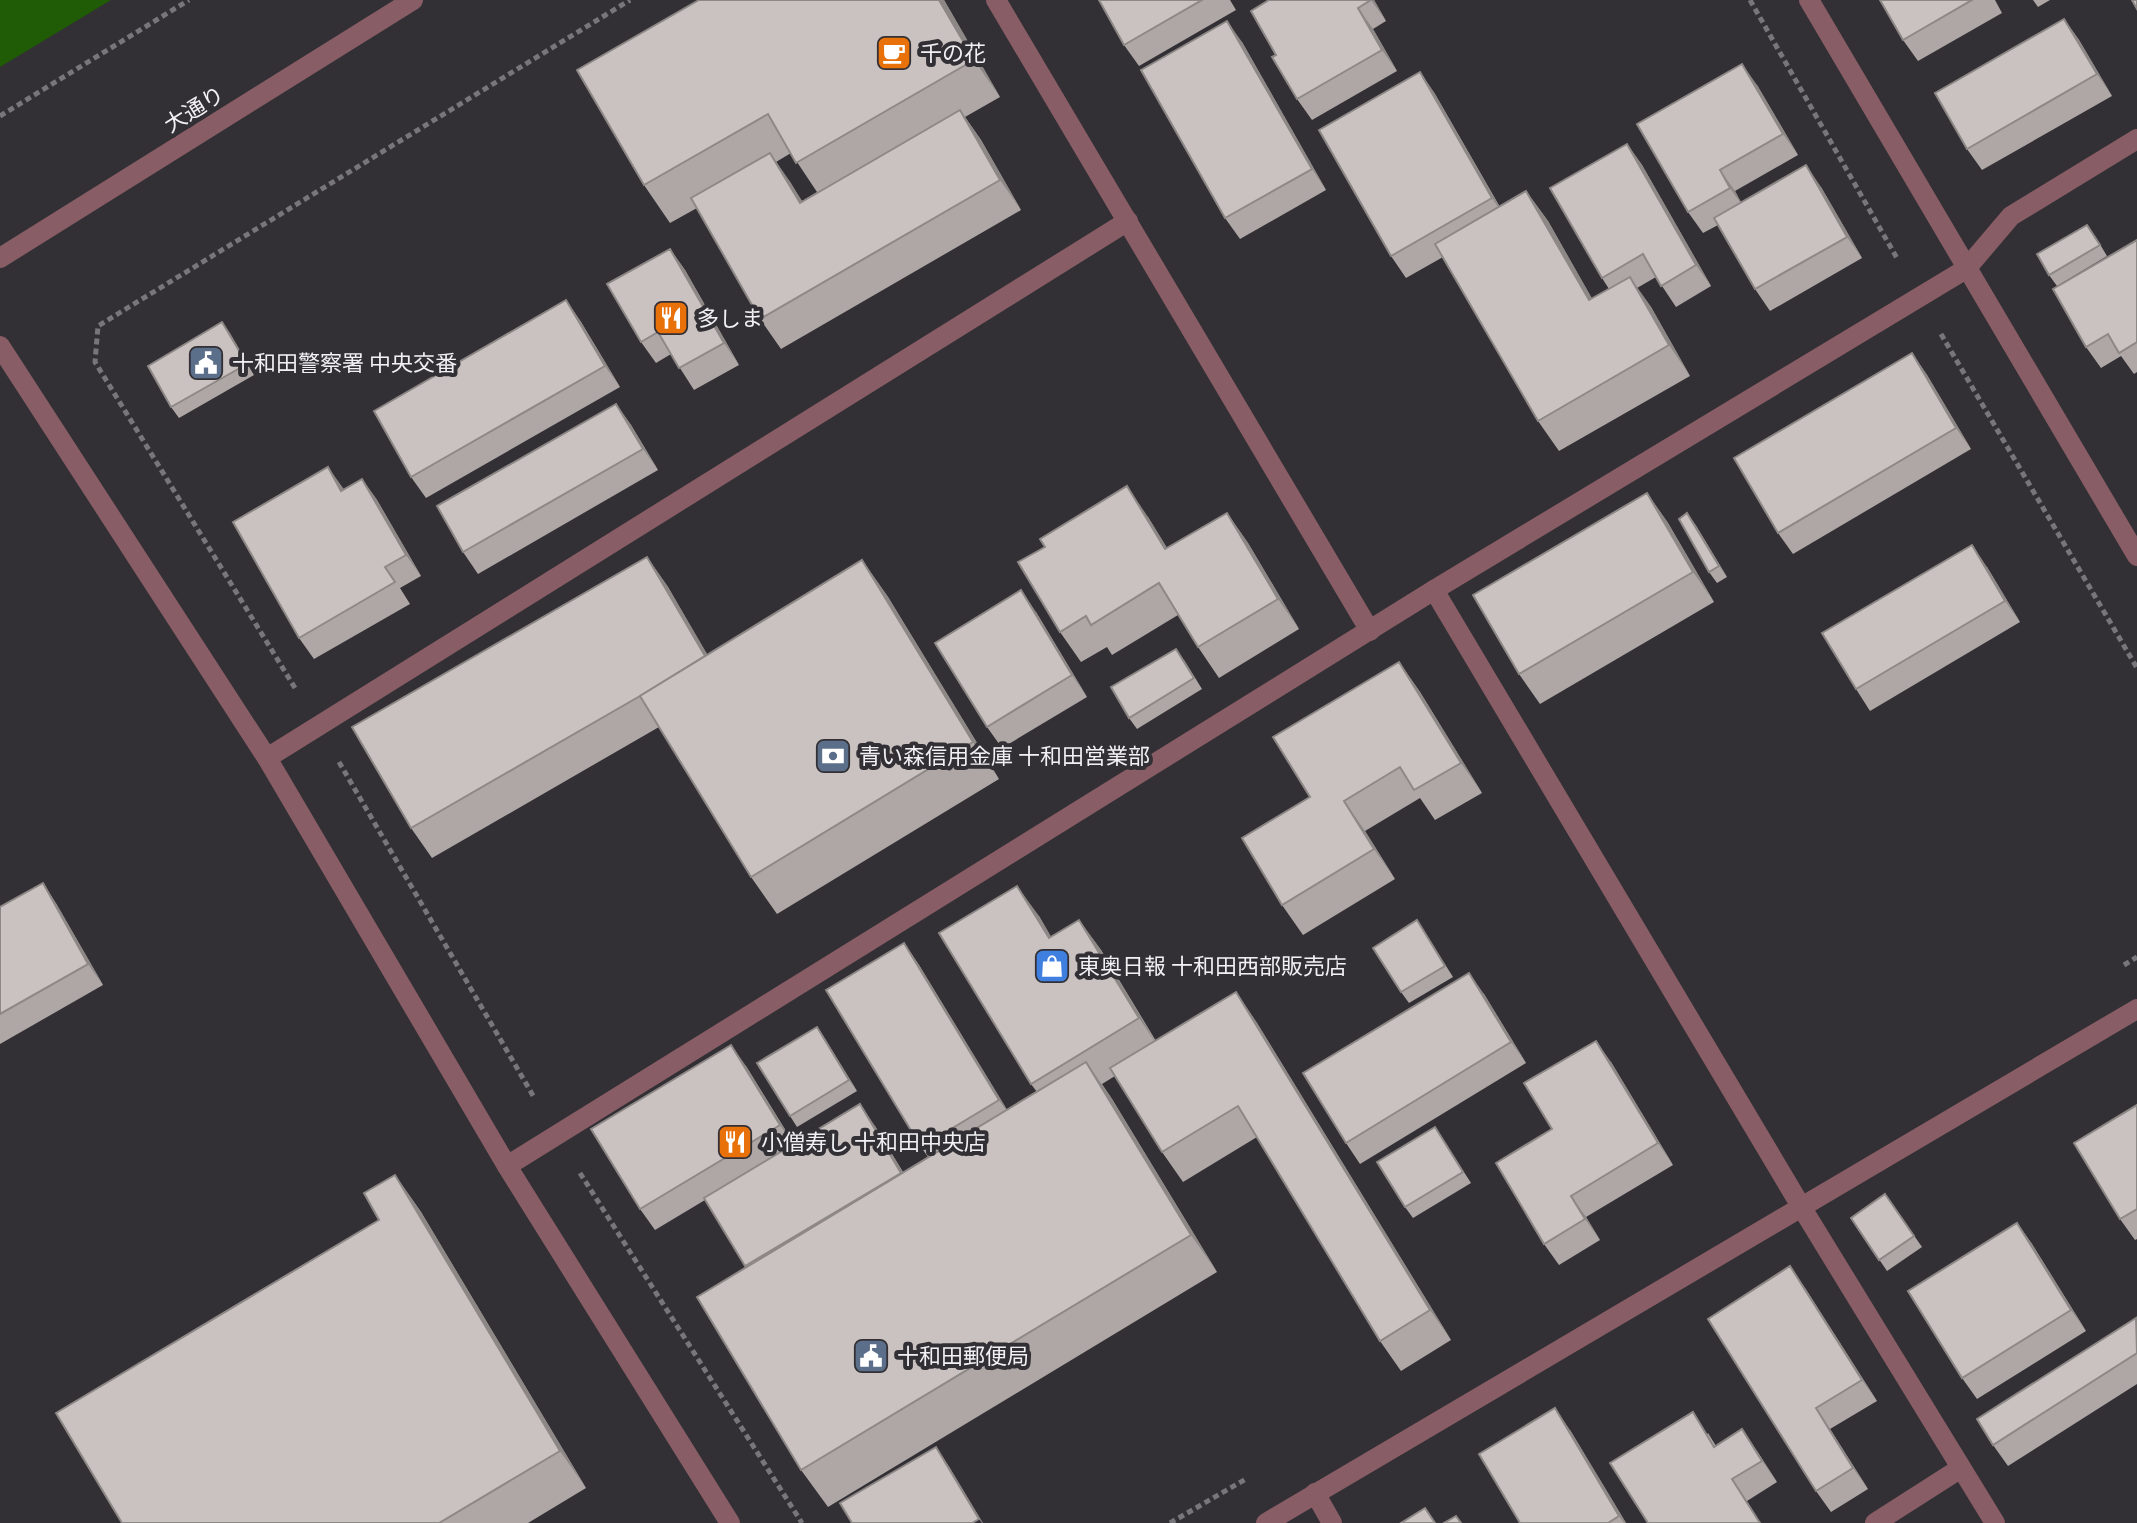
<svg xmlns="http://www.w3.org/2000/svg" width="2137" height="1523" font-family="Ubuntu,'Noto Sans JP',sans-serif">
<rect width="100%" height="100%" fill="#323035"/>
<polygon fill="#205b05" points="0,0 111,0 0,67"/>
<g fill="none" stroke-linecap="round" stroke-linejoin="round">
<g stroke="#77767a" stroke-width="5" stroke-dasharray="6 4" stroke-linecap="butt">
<polyline points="1750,0 1898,260"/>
<polyline points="0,116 189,0"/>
<polyline points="1941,334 2137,668"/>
<polyline points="295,688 95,362 98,326 630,0"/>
<polyline points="339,762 535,1099"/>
<polyline points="2124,965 2137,957"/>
<polyline points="580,1173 802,1523"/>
<polyline points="1170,1523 1246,1479"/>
</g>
<g stroke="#885d65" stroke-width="20">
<polyline points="996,0 1370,631"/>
<polyline points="1809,0 2137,556"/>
<polyline points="1434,590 1802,1208 1995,1523"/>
<polyline points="267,758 1128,221"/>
<polyline points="507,1166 1434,590 1966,269 2011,216 2137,139"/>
<polyline points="1315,1493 1332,1523"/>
<polyline points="1875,1523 1961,1468"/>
</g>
<g stroke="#885d65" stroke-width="20">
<polyline points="0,258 413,0"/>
<polyline points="0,346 267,758 507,1166 730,1523"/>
<polyline points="1266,1523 2137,1009"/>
</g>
</g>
<g fill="#aea7a5" fill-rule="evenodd">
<path d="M699 0H944L1000 97 965 117 981 140 1021 210 781 349 760 319 697 208 670 223 644 185ZM791 153 817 192 802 201 776 162Z"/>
<polygon points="1099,0 1230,0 1236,10 1139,66 1124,45"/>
<polygon points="1269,0 1374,0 1386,21 1373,29 1397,71 1312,120 1297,99 1276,55"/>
<polygon points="1880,0 1995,0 2002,13 1918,61 1903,40"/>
<polygon points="2033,0 2050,0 2038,7"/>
<polygon points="2064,19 2079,40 2112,96 1982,170 1967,149"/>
<polygon points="1242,42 1326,190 1240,239 1225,218"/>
<polygon points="1420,72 1435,94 1500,207 1526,191 1548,221 1592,299 1609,289 1602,278 1627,144 1642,165 1711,286 1676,307 1656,277 1637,288 1651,307 1690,376 1559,451 1538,421 1443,257 1406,278 1391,256"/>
<polygon points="1757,85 1798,155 1735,191 1741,203 1821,187 1862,258 1770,311 1755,289 1718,225 1703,233 1688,212"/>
<polygon points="2095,236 2107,256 2057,286 2049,275"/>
<polygon points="2137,240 2137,372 2134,374 2121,356 2101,368 2086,347"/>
<polygon points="670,249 685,270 739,365 694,390 671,354 656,363 641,342"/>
<polygon points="566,300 581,322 620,387 426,498 411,477"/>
<polygon points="222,322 254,375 179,418 171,407"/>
<polygon points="1912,353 1927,375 1971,449 1793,554 1778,533"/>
<polygon points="616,404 631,425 658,470 478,574 463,552"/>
<polygon points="362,479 377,500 421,576 400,588 410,604 314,659 299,638 344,490"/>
<polygon points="1647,493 1668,523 1714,602 1540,704 1519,674"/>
<polygon points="1227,513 1248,543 1299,629 1219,678 1198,647 1178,615 1112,655 1107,647 1081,662 1060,632 1148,517 1167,548"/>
<polygon points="1695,524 1727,577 1717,583 1709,572"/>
<polygon points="647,557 668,587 707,655 862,560 888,597 999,779 777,914 751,877 659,727 432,858 411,828"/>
<polygon points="1987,567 2020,622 1870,711 1856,689"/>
<polygon points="1036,612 1087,697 1002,748 987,727"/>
<polygon points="1184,660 1202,689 1137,729 1129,718"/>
<polygon points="1399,662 1420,692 1482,793 1435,820 1420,798 1365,831 1395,879 1303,935 1282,905 1310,797"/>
<polygon points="43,883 57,905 103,985 0,1044 0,907"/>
<polygon points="1039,916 1051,937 1079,920 1101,950 1156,1041 1236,992 1257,1023 1451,1340 1401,1371 1380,1341 1257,1137 1183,1182 1162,1152 1115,1076 1102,1084 1112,1099 1217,1272 828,1507 801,1470 746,1267 705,1200 655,1230 640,1209 746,1066 794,1144 875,1126 903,1172 928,1157 921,1147 904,943 919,965 1007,1110 1037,1092 1031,1084"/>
<polygon points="1417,920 1453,977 1409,1003 1401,992"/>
<polygon points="1484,994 1526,1063 1360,1164 1346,1143"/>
<polygon points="825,1039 857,1091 797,1127 790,1116"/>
<polygon points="1611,1062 1673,1165 1586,1217 1600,1240 1559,1265 1544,1244 1552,1129"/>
<polygon points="2137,1105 2137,1239 2135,1240 2120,1219"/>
<polygon points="1435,1127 1471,1183 1413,1218 1405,1207"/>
<polygon points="395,1175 421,1212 586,1488 528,1523 122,1523 379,1220"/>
<polygon points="1885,1194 1922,1247 1887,1271 1851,1218"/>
<polygon points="2017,1223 2032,1244 2086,1331 1977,1399 1962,1378"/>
<polygon points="1805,1288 1877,1401 1830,1429 1868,1489 1831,1512 1816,1491"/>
<polygon points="2137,1319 2137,1384 2008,1466 1993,1445"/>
<polygon points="1570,1430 1626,1523 1520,1523"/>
<polygon points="1708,1433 1716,1446 1757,1451 1777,1482 1747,1501 1648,1523"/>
</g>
<g fill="#8d8886">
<polygon points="939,0 944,0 1000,97 974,60"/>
<polygon points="1371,0 1374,0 1386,21"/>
<polygon points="1358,8 1373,29 1397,71 1382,50"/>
<polygon points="2064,19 2079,40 2112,96 2097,74"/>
<polygon points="1227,21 1242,42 1326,190 1312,169"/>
<polygon points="1742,64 1757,85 1798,155 1783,134"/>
<polygon points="1420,72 1435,94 1507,220 1492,198"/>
<polygon points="960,110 981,140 1021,210 1000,180"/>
<polygon points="1627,144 1642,165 1711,286 1696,265"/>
<polygon points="770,153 791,183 821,233 800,203"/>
<polygon points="1806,165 1821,187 1862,258 1847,237"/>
<polygon points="1720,170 1735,191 1745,209 1730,188"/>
<polygon points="1526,191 1548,221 1610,330 1589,300"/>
<polygon points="670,249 685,270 739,365 724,343"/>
<polygon points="1630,277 1651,307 1690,376 1669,345"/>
<polygon points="566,300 581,322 620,387 605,366"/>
<polygon points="222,322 230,333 254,375 247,364"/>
<polygon points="1912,353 1927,375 1971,449 1956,428"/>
<polygon points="616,404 631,425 658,470 643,449"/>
<polygon points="328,467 343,488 356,512 341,491"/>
<polygon points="362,479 377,500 421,576 406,555"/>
<polygon points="1127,486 1148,517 1186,579 1165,549"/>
<polygon points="1647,493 1668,523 1714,602 1693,572"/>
<polygon points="1227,513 1248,543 1299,629 1278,599"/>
<polygon points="1687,513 1695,524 1727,577 1719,566"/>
<polygon points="1972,545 1987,567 2020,622 2005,601"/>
<polygon points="647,557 668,587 727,688 706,658"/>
<polygon points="862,560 888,597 999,779 973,742"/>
<polygon points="1021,590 1036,612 1087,697 1072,675"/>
<polygon points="1399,662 1420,692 1482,793 1461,763"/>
<polygon points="1344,801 1365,831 1395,879 1374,849"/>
<polygon points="43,883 57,905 103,985 88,964"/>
<polygon points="1017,886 1039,916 1070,969 1049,938"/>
<polygon points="1079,920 1101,950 1160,1049 1139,1018"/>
<polygon points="904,943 919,965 1014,1121 999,1100"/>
<polygon points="1469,973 1484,994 1526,1063 1511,1042"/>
<polygon points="1236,992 1257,1023 1451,1340 1430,1310"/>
<polygon points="817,1027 825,1039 857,1091 849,1080"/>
<polygon points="1596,1041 1611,1062 1673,1165 1658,1143"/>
<polygon points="731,1045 746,1066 795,1146 780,1125"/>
<polygon points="1086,1062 1112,1099 1217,1272 1191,1235"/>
<polygon points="860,1104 875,1126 916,1194 901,1173"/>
<polygon points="395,1175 421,1212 586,1488 560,1451"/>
<polygon points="1571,1196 1586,1217 1600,1240 1585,1219"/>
<polygon points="2017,1223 2032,1244 2086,1331 2071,1310"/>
<polygon points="1790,1266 1805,1288 1877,1401 1862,1380"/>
<polygon points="1555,1408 1570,1430 1626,1523 1624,1523 1619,1516"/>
<polygon points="1816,1408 1830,1429 1868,1489 1853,1468"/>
<polygon points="1742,1429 1757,1451 1777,1482 1762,1461"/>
<polygon points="936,1447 950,1468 983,1523 982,1523 979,1519"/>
</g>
<g fill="#cac2c0" stroke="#8d8886" stroke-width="2">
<polygon points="699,0 939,0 974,60 796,163 768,114 644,185 577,70"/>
<polygon points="1099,0 1202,0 1124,45"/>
<polygon points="1269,0 1371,0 1358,8 1382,50 1297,99 1272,57 1276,55 1251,11"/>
<polygon points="1880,0 1972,0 1903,40"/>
<polygon points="2132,0 2137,0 2137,9"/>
<polygon points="2064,19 2097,74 1967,149 1935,93"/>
<polygon points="1227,21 1312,169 1225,218 1141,70"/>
<polygon points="1742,64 1783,134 1720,170 1730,188 1688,212 1637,124"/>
<polygon points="1420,72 1492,198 1391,256 1319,130"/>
<polygon points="960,110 1000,180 760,319 691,198 770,153 800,203"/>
<polygon points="1627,144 1696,265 1661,286 1643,254 1602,278 1550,188"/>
<polygon points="1806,165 1847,237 1755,289 1714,218"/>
<polygon points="1526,191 1589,300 1630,277 1669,345 1538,421 1435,244"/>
<polygon points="2087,225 2100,245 2049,275 2037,254"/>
<polygon points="2137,240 2137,342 2119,353 2108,334 2086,347 2053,289"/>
<polygon points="670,249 724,343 679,368 658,332 641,342 607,284"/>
<polygon points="566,300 605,366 411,477 374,411"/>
<polygon points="222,322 247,364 171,407 148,366"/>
<polygon points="1912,353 1956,428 1778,533 1734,458"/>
<polygon points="616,404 643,449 463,552 437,506"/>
<polygon points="328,467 341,491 362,479 406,555 385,567 395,582 299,638 233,522"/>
<polygon points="1127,486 1165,549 1227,513 1278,599 1198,647 1159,583 1091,625 1086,616 1060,632 1018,562 1045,547 1040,539"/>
<polygon points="1647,493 1693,572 1519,674 1473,595"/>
<polygon points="1687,513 1719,566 1709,572 1679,519"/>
<polygon points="1972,545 2005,601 1856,689 1822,633"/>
<polygon points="647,557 705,656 640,696 411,828 352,727"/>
<polygon points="862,560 973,742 751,877 640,696"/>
<polygon points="1021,590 1072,675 987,727 935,643"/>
<polygon points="1176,649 1194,678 1129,718 1111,687"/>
<polygon points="1399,662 1461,763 1414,790 1400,767 1344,801 1374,849 1282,905 1242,838 1310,797 1273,737"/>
<polygon points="43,883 88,964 0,1014 0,907"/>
<polygon points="1017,886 1049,938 1079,920 1139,1018 1031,1084 939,933"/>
<polygon points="1417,920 1445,966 1401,992 1373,948"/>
<polygon points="904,943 999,1100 921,1147 826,990"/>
<polygon points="1469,973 1511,1042 1346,1143 1303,1073"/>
<polygon points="1236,992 1430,1310 1380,1341 1238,1106 1162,1152 1110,1068"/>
<polygon points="817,1027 849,1080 790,1116 757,1063"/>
<polygon points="1596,1041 1658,1143 1571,1196 1585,1219 1544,1244 1496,1163 1552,1129 1524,1083"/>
<polygon points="731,1045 780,1125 640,1209 591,1129"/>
<polygon points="1086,1062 1191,1235 801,1470 697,1297"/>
<polygon points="860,1104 901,1173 745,1266 704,1198"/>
<polygon points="2137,1105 2137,1209 2120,1219 2074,1143"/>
<polygon points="1435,1127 1463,1172 1405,1207 1377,1162"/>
<polygon points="395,1175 560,1451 439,1523 122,1523 56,1413 379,1220 364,1193"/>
<polygon points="1885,1194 1914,1236 1879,1260 1851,1218"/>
<polygon points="2017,1223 2071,1310 1962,1378 1908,1291"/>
<polygon points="1790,1266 1862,1380 1816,1408 1853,1468 1816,1491 1708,1319"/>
<polygon points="2136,1318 2137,1353 1993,1445 1977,1419"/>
<polygon points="1555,1408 1619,1516 1608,1523 1520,1523 1479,1454"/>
<polygon points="1693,1412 1714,1447 1742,1429 1762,1461 1732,1479 1760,1523 1648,1523 1610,1463"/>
<polygon points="936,1447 979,1519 972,1523 852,1523 840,1503"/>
<polygon points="1425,1508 1435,1523 1401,1523"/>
<polygon points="1456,1516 1461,1523 1444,1523"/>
</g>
<defs>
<g id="cafe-square" transform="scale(1.8)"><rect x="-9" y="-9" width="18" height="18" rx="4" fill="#e8710a" stroke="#323035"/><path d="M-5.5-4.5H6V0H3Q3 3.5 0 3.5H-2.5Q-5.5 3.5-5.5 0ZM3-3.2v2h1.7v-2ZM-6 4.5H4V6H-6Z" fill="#fff"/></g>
<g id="restaurant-square" transform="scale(1.8)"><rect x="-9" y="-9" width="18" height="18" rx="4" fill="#e8710a" stroke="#323035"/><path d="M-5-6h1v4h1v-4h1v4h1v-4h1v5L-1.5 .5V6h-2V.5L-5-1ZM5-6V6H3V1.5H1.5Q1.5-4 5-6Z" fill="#fff"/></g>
<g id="civic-square" transform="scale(1.8)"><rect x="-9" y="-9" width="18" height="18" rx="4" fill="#5c6f8a" stroke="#323035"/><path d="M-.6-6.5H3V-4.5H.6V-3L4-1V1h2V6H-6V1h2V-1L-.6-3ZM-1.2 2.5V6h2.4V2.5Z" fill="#fff"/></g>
<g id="bank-square" transform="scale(1.8)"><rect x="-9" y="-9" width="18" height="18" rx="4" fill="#5c6f8a" stroke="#323035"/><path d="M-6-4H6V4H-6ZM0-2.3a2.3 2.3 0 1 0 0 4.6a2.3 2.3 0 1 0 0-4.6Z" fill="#fff"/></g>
<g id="shop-square" transform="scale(1.8)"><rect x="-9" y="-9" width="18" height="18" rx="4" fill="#3f7fe0" stroke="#323035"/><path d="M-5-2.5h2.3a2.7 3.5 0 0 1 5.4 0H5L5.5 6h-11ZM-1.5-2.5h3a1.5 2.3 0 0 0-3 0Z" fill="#fff"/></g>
</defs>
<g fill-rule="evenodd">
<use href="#cafe-square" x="894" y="53"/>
<use href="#restaurant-square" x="671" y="318"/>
<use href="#civic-square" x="206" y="363"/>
<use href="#bank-square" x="833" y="756"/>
<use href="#shop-square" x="1052" y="966"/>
<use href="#restaurant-square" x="735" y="1142"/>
<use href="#civic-square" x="871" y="1356"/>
</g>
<g text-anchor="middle" stroke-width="8" stroke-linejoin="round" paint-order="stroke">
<g font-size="22" fill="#f1f0f3" stroke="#323035" text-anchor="start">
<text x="920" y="61">千の花</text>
<text x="697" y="326">多しま</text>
<text x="232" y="371">十和田警察署 中央交番</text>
<text x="859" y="764">青い森信用金庫 十和田営業部</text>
<text x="1078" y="974">東奥日報 十和田西部販売店</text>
<text x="761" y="1150">小僧寿し 十和田中央店</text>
<text x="897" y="1364">十和田郵便局</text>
</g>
<g font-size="22" fill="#f1f0f3" stroke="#323035">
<text transform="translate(194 109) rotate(-32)" y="8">大通り</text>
</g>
</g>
</svg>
